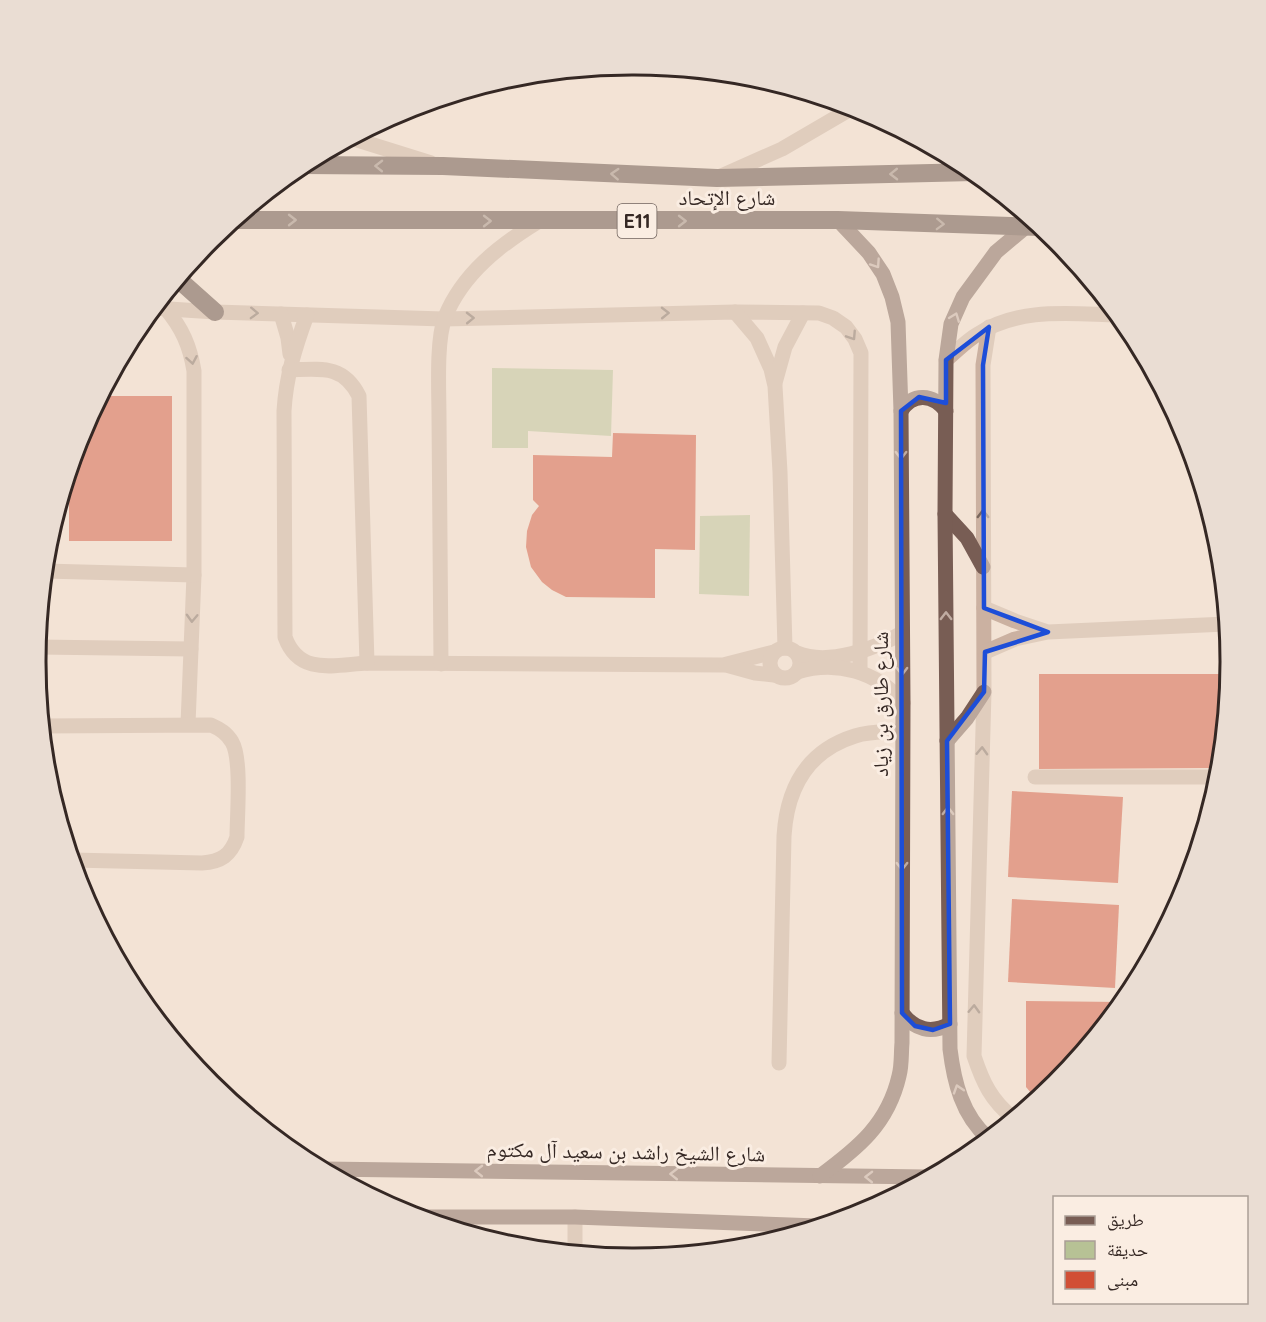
<svg xmlns="http://www.w3.org/2000/svg" width="1266" height="1322" font-family="Quicksand,'Noto Naskh Arabic',sans-serif">
<rect width="100%" height="100%" fill="#f3e3d5"/>
<g fill="#b7c295">
<polygon points="492,368 613,370 611,436 528,431 528,448 492,448"/>
<polygon points="750,515 749,596 699,594 700,516"/>
</g>
<g fill="#d14f35">
<polygon points="101,396 172,396 172,541 69,541 69,472 82,432"/>
<polygon points="613,433 696,435 695,550 655,549 655,598 566,597 552,590 542,582 531,567 526,547 527,531 532,515 539,506 533,500 533,455 612,457"/>
<polygon points="1039,674 1229,674 1219,768 1039,769"/>
<polygon points="1012,791 1123,797 1118,883 1008,877"/>
<polygon points="1012,899 1119,905 1115,988 1008,982"/>
<polygon points="1026,1001 1121,1002 1055,1083 1036,1099 1026,1087"/>
</g>
<g fill="none" stroke-linecap="round" stroke-linejoin="round">
<g stroke="#cbb1a1" stroke-width="15">
<polyline points="351,138 431,163"/>
<polyline points="721,176 782,149 854,107"/>
<polyline points="154,308 215,312 444,319 735,312 819,313 833,318 846,327 855,339 861,353 860,672"/>
<path d="M166 309C182 328 190 346 194 371V575L188 724"/>
<polyline points="735,312 757,338 771,369 775,386 780,472 785,648"/>
<polyline points="281,314 288,338 290,354"/>
<path d="M307 315C295 347 286 377 284 411L285 637C299 676 334 665 367 663L723 665 774 652"/>
<path d="M989 327 983 365 984 692 974 1056C983 1083 991 1100 1013 1118"/>
<path d="M946 360C957 351 966 341 978 334 1020 307 1070 314 1117 315"/>
<path d="M289 370C320 369 343 364 359 396L367 663"/>
<polyline points="775,383 785,347 803,313"/>
<polyline points="45,571 194,575"/>
<polyline points="984,608 1015,621 1045,631"/>
<polyline points="37,647 191,649"/>
<circle cx="785" cy="663" r="15"/>
<polyline points="985,652 1015,639 1048,632 1226,624"/>
<path d="M797 653C828 666 875 649 902 633"/>
<path d="M441 664C440 582 439 500 439 417 439 391 436 341 445 317 463 273 500 245 539 221"/>
<polyline points="726,665 755,673 774,675"/>
<path d="M797 672C836 660 877 671 903 703"/>
<path d="M42 726 211 725C220 729 227 733 232 742 242 759 237 816 237 837 231 855 221 862 202 863L72 860"/>
<polyline points="1035,777 1218,777"/>
<path d="M779 1063 784 836C787 788 807 751 855 736 870 731 887 732 902 731"/>
<polyline points="575,1252 575,1217"/>
</g>
<g stroke="#785d54" stroke-width="15">
<path d="M901 411C913 392 933 394 946 411"/>
<polyline points="945,514 967,538 983,567"/>
<polyline points="947,741 967,718 984,692"/>
<path d="M902 1013C915 1030 931 1034 950 1024"/>
<path d="M988 1138C962 1115 954 1082 950 1049L945 514 946 360 951 324 963 297 996 252 1027 226"/>
<polyline points="324,1169 927,1177"/>
<path d="M820 1176C858 1148 888 1124 899 1076 902 1065 901 1053 902 1043L903 703 901 411 898 322 892 297 883 274 869 253 838 220"/>
<polyline points="418,1217 575,1217 817,1226"/>
</g>
<g stroke="#57413a" stroke-width="18">
<polyline points="302,165 443,166 717,178 974,172"/>
<polyline points="234,220 838,220 1040,227"/>
<polyline points="178,279 215,312"/>
</g>
</g>
<defs><path id="oneway-chevron" d="M-2-3.5L2.5 0L-2 3.5" fill="none" stroke-width="1.6" stroke-linecap="round" stroke-linejoin="round" transform="scale(1.5)"/></defs>
<g stroke="#98867d">
<use href="#oneway-chevron" transform="translate(379 166) rotate(-179)"/>
<use href="#oneway-chevron" transform="translate(615 174) rotate(-177)"/>
<use href="#oneway-chevron" transform="translate(894 174) rotate(179)"/>
<use href="#oneway-chevron" transform="translate(292 220)"/>
<use href="#oneway-chevron" transform="translate(487 221)"/>
<use href="#oneway-chevron" transform="translate(682 221)"/>
<use href="#oneway-chevron" transform="translate(940 224) rotate(2)"/>
</g>
<g stroke="#c0aca2">
<use href="#oneway-chevron" transform="translate(876 264) rotate(56)"/>
<use href="#oneway-chevron" transform="translate(955 317) rotate(-69)"/>
<use href="#oneway-chevron" transform="translate(901 455) rotate(90)"/>
<use href="#oneway-chevron" transform="translate(946 616) rotate(-90)"/>
<use href="#oneway-chevron" transform="translate(902 671) rotate(89)"/>
<use href="#oneway-chevron" transform="translate(948 811) rotate(-90)"/>
<use href="#oneway-chevron" transform="translate(902 866) rotate(90)"/>
<use href="#oneway-chevron" transform="translate(958 1089) rotate(-108)"/>
<use href="#oneway-chevron" transform="translate(479 1171) rotate(-179)"/>
<use href="#oneway-chevron" transform="translate(674 1174) rotate(-179)"/>
<use href="#oneway-chevron" transform="translate(869 1177) rotate(-179)"/>
</g>
<g stroke="#78665c">
<use href="#oneway-chevron" transform="translate(254 313) rotate(2)"/>
<use href="#oneway-chevron" transform="translate(665 313) rotate(-1)"/>
<use href="#oneway-chevron" transform="translate(470 318) rotate(-1)"/>
<use href="#oneway-chevron" transform="translate(852 336) rotate(57)"/>
<use href="#oneway-chevron" transform="translate(192 360) rotate(80)"/>
<use href="#oneway-chevron" transform="translate(983 514) rotate(-90)"/>
<use href="#oneway-chevron" transform="translate(192 618) rotate(92)"/>
<use href="#oneway-chevron" transform="translate(982 751) rotate(-88)"/>
<use href="#oneway-chevron" transform="translate(974 1009) rotate(-88)"/>
</g>
<path d="M0 0H1266V1322H0ZM989 327 983 365 984 608 1048 632 985 652 984 692 947 741 950 1024 933 1030 915 1026 902 1013 901 411 919 397 946 403V360Z" fill="#f3e3d5" fill-opacity=".55" fill-rule="evenodd"/>
<path fill="none" stroke="#1d4ed8" stroke-width="4.5" stroke-linejoin="round" d="M989 327 983 365 984 608 1048 632 985 652 984 692 947 741 950 1024 933 1030 915 1026 902 1013 901 411 919 397 946 403V360Z"/>
<g text-anchor="middle" stroke-width="6" stroke-linejoin="round" paint-order="stroke">
<rect fill="#faede2" stroke="#70635d" stroke-width="1.5" x="617.5" y="204" width="39" height="34" rx="4.5"/>
<g font-size="20" font-weight="bold" fill="#352824">
<text x="637" y="228">E11</text>
</g>
<g font-size="21" fill="#352824" stroke="#faede2">
<text x="727" y="205">شارع الإتحاد</text>
<text transform="translate(881 704) rotate(-90)" y="7">شارع طارق بن زياد</text>
<text transform="translate(626 1152) rotate(1)" y="7">شارع الشيخ راشد بن سعيد آل مكتوم</text>
</g>
</g>
<path d="M0 0H1266V1322H0ZM632 75H634A586 586 0 0 1 1220 661V662A586 586 0 0 1 634 1248H632A586 586 0 0 1 46 662V661A586 586 0 0 1 632 75Z" fill="#eaddd3" fill-rule="evenodd"/>
<path fill="none" stroke="#352824" stroke-width="3" d="M632 75H634A586 586 0 0 1 1220 661V662A586 586 0 0 1 634 1248H632A586 586 0 0 1 46 662V661A586 586 0 0 1 632 75Z"/>
<rect x="1053" y="1196" width="195" height="108" fill="#faede2" stroke="#ab9e96" stroke-width="1.5"/>
<rect x="1065" y="1216" width="30" height="9" fill="#785d54" stroke="#ab9e96" stroke-width="1.5"/>
<text x="1107" y="1226" font-size="18" fill="#352824">طريق</text>
<rect x="1065" y="1241" width="30" height="18" fill="#b7c295" stroke="#ab9e96" stroke-width="1.5"/>
<text x="1107" y="1256" font-size="18" fill="#352824">حديقة</text>
<rect x="1065" y="1271" width="30" height="18" fill="#d14f35" stroke="#ab9e96" stroke-width="1.5"/>
<text x="1107" y="1286" font-size="18" fill="#352824">مبنى</text>
</svg>
